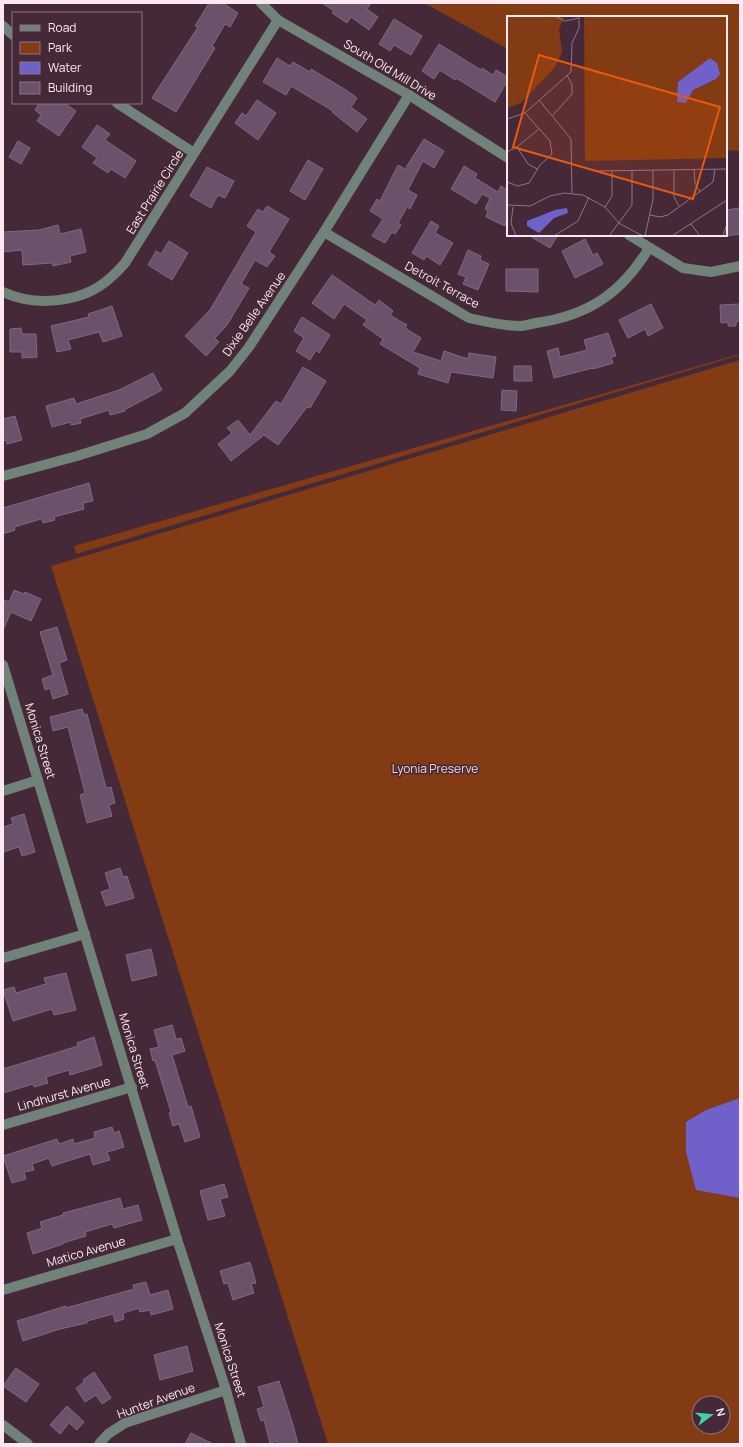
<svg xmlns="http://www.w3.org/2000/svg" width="743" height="1447" font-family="Manrope,sans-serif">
<rect width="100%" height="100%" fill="#462939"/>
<g fill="#823b12" fill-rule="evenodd">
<polygon points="424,3 740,3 740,151 726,150 726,17 508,17 508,49"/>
<polygon points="740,354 740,355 76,554 74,546"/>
<path d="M740 360V1444H328L51 566ZM699 1403H723V1427H699Z"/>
</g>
<polygon fill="#6f60ca" points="740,1098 740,1198 696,1190 686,1152 686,1122 706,1110"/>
<g fill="#6b526b" stroke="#816781">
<polygon points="209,3 223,3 238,13 230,27 225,24 212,46 215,48 176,112 152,98 198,27 195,26"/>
<polygon points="322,3 371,3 367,9 378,17 369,30 351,17 347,23 332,13 334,11"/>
<polygon points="394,19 422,36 411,55 394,45 390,51 379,44"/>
<polygon points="439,44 481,70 482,68 493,75 496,70 508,77 508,80 495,102 456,78 455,80 440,70 434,79 422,71"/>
<polygon points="277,58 290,66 293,62 310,72 311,69 346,90 357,98 351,107 367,119 357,132 332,112 333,111 291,86 286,95 263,82"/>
<polygon points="257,100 276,113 258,140 235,123 242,113 246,116"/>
<polygon points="39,103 64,103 76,111 59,136 37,121 41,115 35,110"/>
<polygon points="97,125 110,134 105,140 136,161 125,178 111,169 108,173 93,163 97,158 82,147"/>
<polygon points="424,139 444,151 434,168 423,161 408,190 417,195 410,209 407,207 398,223 401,225 395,234 392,232 385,243 372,236 383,219 370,211 377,199 380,201 398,165 405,169"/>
<polygon points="18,141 30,148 21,164 9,157"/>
<polygon points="308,160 323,169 305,200 290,191"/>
<polygon points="464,166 477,174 475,178 498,192 501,186 508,190 508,218 505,226 486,217 488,211 485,209 490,198 482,194 476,204 451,189"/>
<polygon points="207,167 234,181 225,198 218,195 211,208 190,196"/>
<polygon points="267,206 289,219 269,252 275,256 267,267 255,260 241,284 249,288 227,325 215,338 219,342 206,356 185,336 210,310 256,232 247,226 258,209 263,212"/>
<polygon points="740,208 740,234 726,236 726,210"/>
<polygon points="431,221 439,226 435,233 453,243 440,265 426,256 424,260 412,253"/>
<polygon points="58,225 60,234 81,229 86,252 70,256 71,262 53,266 52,263 23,265 22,250 3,252 3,232 39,230"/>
<polygon points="528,235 558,235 550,248"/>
<polygon points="585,239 593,255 597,253 603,264 575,278 562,251"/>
<polygon points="169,241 188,253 172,280 148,265 156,251 161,254"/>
<polygon points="468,250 481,256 480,260 489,264 478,290 463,284 466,277 458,274"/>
<polygon points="506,269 538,269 538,292 506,291"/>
<polygon points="332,275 375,305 379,300 393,311 390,315 407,325 405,328 421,338 413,352 441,361 444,351 468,359 469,353 496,357 493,378 451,372 448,383 418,374 420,368 380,344 383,339 363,325 367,320 344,304 334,319 312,303"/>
<polygon points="651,304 663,328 648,336 645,329 628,338 619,320"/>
<polygon points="740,304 740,321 736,322 736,326 728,326 728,322 721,323 720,305"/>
<polygon points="112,306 122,336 103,342 99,332 68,340 71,349 57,352 51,326 89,317 88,314"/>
<polygon points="302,317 330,335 319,353 316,350 310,360 296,351 304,338 294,331"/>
<polygon points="21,328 22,334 36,334 37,357 22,358 22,352 10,352 10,329"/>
<polygon points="608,333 616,356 611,357 613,363 593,369 593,368 554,378 547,351 558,348 560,357 587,350 584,340"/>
<polygon points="514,366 531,366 532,381 514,381"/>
<polygon points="303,367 326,381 310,408 307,407 278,445 264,435 231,461 218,444 232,433 227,428 238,420 250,435 276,401 281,404"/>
<polygon points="153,373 162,390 124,410 125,411 110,415 109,410 80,419 81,423 71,425 71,422 52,427 46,406 74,398 76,404 119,390"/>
<polygon points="502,390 517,391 516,411 501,410"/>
<polygon points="15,416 22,440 7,444 6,440 3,441 3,419"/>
<polygon points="89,483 93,501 83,503 84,509 54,517 55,520 43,523 41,519 14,527 15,530 3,534 3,508"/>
<polygon points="14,590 24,594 25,592 41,599 31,621 11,612 3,630 3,605 5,600 9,602"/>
<polygon points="57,627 67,660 59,663 68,694 53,699 50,688 45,690 42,679 53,675 40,632"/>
<polygon points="82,709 84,715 87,714 106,788 111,787 115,803 109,805 112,816 87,823 80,795 85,793 68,727 53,731 50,717"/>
<polygon points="24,814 35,852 22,856 19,847 3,852 3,827 13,824 11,818"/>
<polygon points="120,868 123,877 127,876 134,898 106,906 101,892 110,889 105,873"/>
<polygon points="151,949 157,975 132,981 126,955"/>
<polygon points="66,973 76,1010 54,1015 52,1009 13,1021 3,990 14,987 16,993 46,984 44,978"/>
<polygon points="172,1025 176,1039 181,1038 185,1051 172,1055 188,1107 191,1106 200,1137 185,1142 179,1124 173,1126 169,1113 171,1112 155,1060 153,1061 150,1049 159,1047 154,1030"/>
<polygon points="94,1037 102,1065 70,1075 69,1070 46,1077 48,1083 34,1087 33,1084 3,1093 3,1069 78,1046 77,1043"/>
<polygon points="112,1127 114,1133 119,1131 124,1147 107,1152 110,1160 93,1165 90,1154 52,1166 49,1158 32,1164 34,1170 24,1172 26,1179 12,1183 3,1156 57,1139 59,1144 73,1139 74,1144 95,1138 94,1132"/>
<polygon points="224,1184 228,1197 220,1199 225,1216 208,1220 200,1191"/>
<polygon points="120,1198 123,1209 138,1205 142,1220 114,1228 112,1224 85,1232 86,1236 63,1243 63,1244 33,1254 27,1233 42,1228 40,1222 63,1215 63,1213"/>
<polygon points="250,1262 256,1283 251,1284 254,1293 233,1300 228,1283 224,1284 220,1271"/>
<polygon points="146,1282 150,1295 168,1290 173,1309 151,1315 150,1310 140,1312 139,1308 123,1313 124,1319 115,1322 113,1314 87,1321 87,1323 60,1329 23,1341 17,1321 66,1306 66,1308 134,1289 133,1285"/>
<polygon points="187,1346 193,1371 160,1380 154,1355"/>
<polygon points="16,1368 39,1384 26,1402 3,1386"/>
<polygon points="94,1372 111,1398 102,1404 96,1395 85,1402 76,1388 84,1382 83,1380"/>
<polygon points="279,1381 293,1425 298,1444 277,1444 277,1441 270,1443 264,1420 261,1421 257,1409 264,1407 258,1387"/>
<polygon points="67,1406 84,1422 77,1430 69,1423 60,1434 50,1425"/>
<polygon points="191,1433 213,1444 185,1444"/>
</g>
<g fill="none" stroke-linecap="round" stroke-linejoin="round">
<g stroke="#71827a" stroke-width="10">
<polyline points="261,3 278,20 409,95 508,158"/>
<polyline points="3,26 13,35"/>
<polyline points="117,103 194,153"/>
<path d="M324 232 469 318C486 322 504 326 521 326 528 325 535 323 542 322 591 314 623 291 649 248"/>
<polyline points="629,235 683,268 711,272 740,266"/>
<path d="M3 292C35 307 82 303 109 279 115 274 120 269 125 263L278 20"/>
<polyline points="3,476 77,456 147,434 185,413 230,371 249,347 324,232 409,95"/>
<polyline points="3,665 177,1239 226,1390 241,1444"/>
<polyline points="3,791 38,780"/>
<polyline points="3,958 85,934"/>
<polyline points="3,1125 132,1087"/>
<polyline points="3,1290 177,1239"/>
<polyline points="3,1425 28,1444"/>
<polyline points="99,1444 108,1434 125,1423 226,1390"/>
</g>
</g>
<g text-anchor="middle" stroke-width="3" stroke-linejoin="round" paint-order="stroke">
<g font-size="12" fill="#fce8f1" stroke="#462939">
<text transform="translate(390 70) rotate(31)" y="4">South Old Mill Drive</text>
<text transform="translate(155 192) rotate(-58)" y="4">East Prairie Circle</text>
<text transform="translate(442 285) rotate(29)" y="4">Detroit Terrace</text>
<text transform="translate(254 314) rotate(-55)" y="4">Dixie Belle Avenue</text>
<text transform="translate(40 741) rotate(73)" y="4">Monica Street</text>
<text transform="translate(134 1051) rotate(73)" y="4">Monica Street</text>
<text transform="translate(64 1094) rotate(-16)" y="4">Lindhurst Avenue</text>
<text transform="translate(86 1252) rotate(-16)" y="4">Matico Avenue</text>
<text transform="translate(230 1360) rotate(72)" y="4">Monica Street</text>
<text transform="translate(156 1401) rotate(-20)" y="4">Hunter Avenue</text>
</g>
<g font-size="12" fill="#f4d7c9" stroke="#462939">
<text x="435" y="773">Lyonia Preserve</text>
</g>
</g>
<g transform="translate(507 16)">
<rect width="220" height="220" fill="#462939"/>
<path d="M0 0H58L52 13 55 36 48 51 14 87 0 92ZM77 0H220V142L78 145Z" fill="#823b12"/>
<path d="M203 42 210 47 213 58 209 63 186 74 179 87 170 86 171 66ZM60 192 61 197 47 202 32 217 20 210V205L48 194Z" fill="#6f60ca"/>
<path fill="none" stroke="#8f7583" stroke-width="1" d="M48 0 58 5 72 2M32 84 64 123 65 177M46 99 65 78V69L60 59M0 103 18 97 64 56 65 27 72 12V0M10 131 21 148 30 153M0 136 10 131 32 113M187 153 188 167 193 176M167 154V181L172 190M88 155 220 153M0 166 11 170 22 167 33 149 45 138 43 125 18 97M0 189 23 190 43 180 57 177 76 179 98 191 113 208 136 220M6 191 4 207 9 220M98 191 105 180V155M143 199 153 201 161 199 206 166 208 153M184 208 193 220M47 220 71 205 82 181M102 220 125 189V154M138 220 146 183V154M165 220 220 184M216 220 220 208"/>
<path fill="#e8590c" fill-opacity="0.15" stroke="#e8590c" stroke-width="2" d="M32 39 213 91 186 183 6 131Z"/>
<rect width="220" height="220" fill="none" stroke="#fce8f1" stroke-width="2"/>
</g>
<rect width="743" height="1447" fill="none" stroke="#fce8f1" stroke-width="8"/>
<rect x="12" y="12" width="130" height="92" fill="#462939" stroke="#8f7583"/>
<rect x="20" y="25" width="20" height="6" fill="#71827a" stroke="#8f7583"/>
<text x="48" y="32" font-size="12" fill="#fce8f1">Road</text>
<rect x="20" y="42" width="20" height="12" fill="#823b12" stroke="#8f7583"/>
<text x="48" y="52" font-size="12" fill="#fce8f1">Park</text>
<rect x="20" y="62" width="20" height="12" fill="#6f60ca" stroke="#8f7583"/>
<text x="48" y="72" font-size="12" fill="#fce8f1">Water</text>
<rect x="20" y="82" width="20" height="12" fill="#6b526b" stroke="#8f7583"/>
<text x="48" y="92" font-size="12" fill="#fce8f1">Building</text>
<g transform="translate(711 1415) rotate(74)"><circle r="19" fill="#462939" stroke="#8f7583"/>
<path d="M0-3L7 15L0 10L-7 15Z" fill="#3dd4a3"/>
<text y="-6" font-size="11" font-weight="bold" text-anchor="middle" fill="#fce8f1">N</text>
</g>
</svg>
